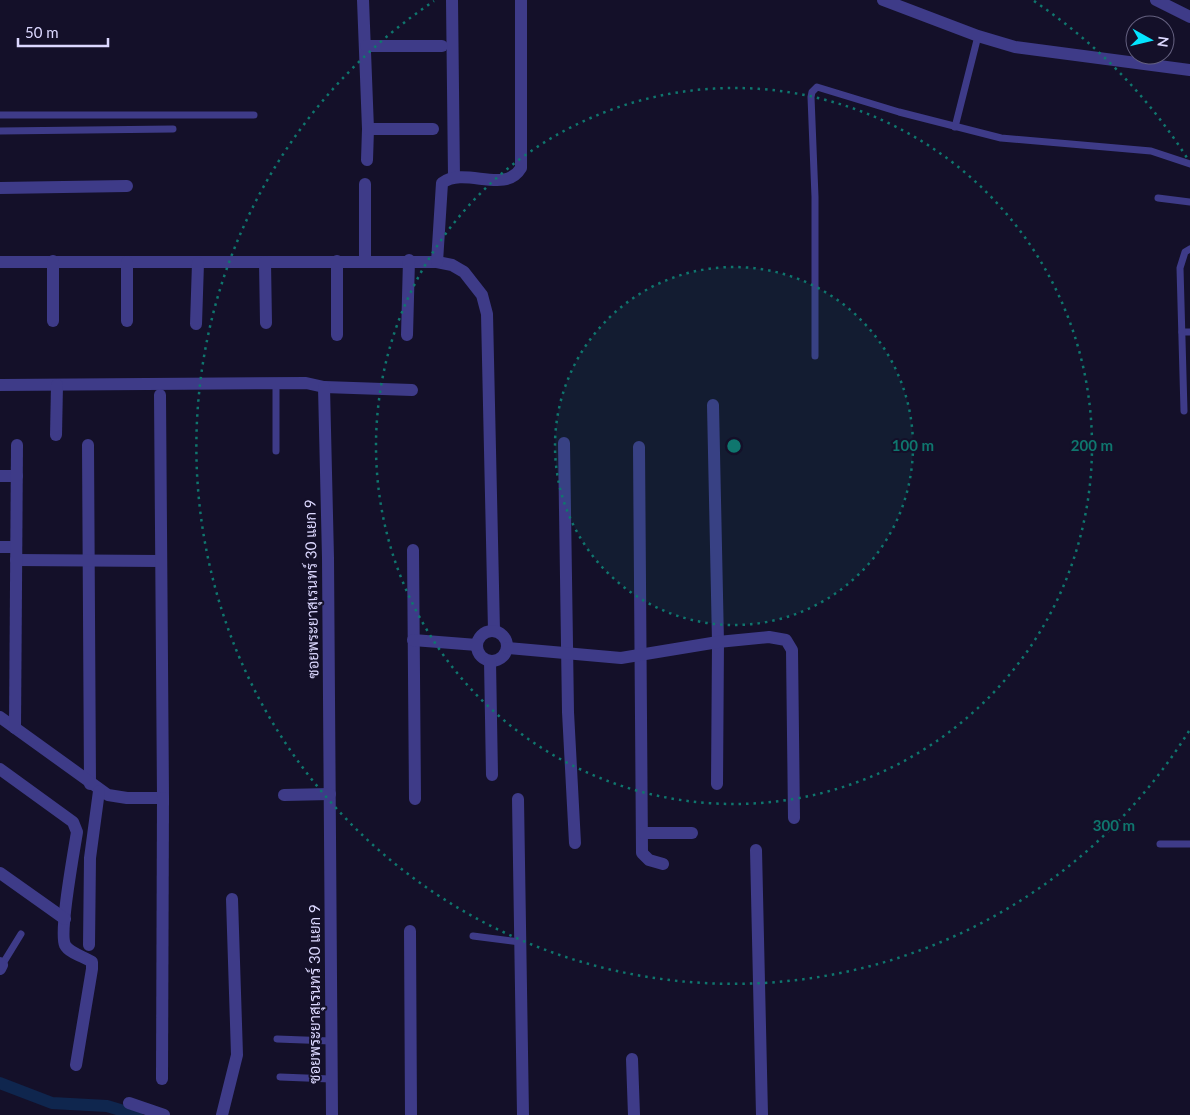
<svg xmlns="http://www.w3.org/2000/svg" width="1190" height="1115" font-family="Lato,Sarabun,sans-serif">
<rect width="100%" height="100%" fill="#141029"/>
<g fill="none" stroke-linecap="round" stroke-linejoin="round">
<polyline stroke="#0f264e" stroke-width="12" points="0,1083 52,1103 107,1106 137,1115"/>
<g stroke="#3e3b88" stroke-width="7">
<polyline points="0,115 254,115"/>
<polyline points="955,127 978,36"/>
<polyline points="0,131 173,129"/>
<polyline points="1158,198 1190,202"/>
<polyline points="1182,332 1190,332"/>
<polyline points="815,356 815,197 811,97 812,92 817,87 899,112 1001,138 1151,151 1190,164"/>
<polyline points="1184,411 1180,268 1185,252 1190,249"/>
<polyline points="276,451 276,383"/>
<polyline points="1160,844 1190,844"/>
<polyline points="473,936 520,942"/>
<polyline points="2,965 21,934"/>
<polyline points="277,1039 331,1041"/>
<polyline points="280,1077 331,1079"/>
</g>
<g stroke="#3e3b88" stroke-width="12">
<polyline points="363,0 368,129 367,160"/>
<polyline points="452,0 454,177"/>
<polyline points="883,0 978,36 1015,47 1190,70"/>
<polyline points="1156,0 1190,17"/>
<polyline points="366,46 442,46"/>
<polyline points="368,129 433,129"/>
<polyline points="0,188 127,186"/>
<polyline points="365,260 365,184"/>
<polyline points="337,261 337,335"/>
<polyline points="0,262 437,262 452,265 464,272 482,295 487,314 494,631"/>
<polyline points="127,262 127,321"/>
<polyline points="265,262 266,323"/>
<path d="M437 262 442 183C465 166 505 195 521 168V0"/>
<polyline points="53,321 53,261"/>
<polyline points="196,324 198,263"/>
<polyline points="407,335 409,260"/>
<polyline points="0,385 306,383 324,387 412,390"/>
<polyline points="324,387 328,558 332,1115"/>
<polyline points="713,405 718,642 717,784"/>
<polyline points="56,435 57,385"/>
<polyline points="564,443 568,712 575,843"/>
<polyline points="88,445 90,784"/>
<polyline points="639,447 642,853 649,860 663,864"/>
<polyline points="0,476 17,476"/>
<polyline points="0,547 16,547"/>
<polyline points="413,550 415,799"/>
<polyline points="16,560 161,561"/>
<circle cx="492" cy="646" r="15"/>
<polyline points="413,640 477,645"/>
<polyline points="507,648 621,658 718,642 769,637 786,640 792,650 794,818"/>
<polyline points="490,661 492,775"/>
<polyline points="0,717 108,795 127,798 163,798 160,395"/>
<polyline points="15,728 17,445"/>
<path d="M0 769 73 822 77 832C74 851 59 932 65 945 69 953 85 957 92 962V969L76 1065"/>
<polyline points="284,795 330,794"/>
<polyline points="518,799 523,1115"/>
<polyline points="643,833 692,833"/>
<polyline points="756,850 762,1115"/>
<polyline points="0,873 65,919"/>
<polyline points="410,931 411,1115"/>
<polyline points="89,945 90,858 99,791"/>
<polyline points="0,963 2,965 0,969"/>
<polyline points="632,1059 634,1115"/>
<polyline points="162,1079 163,798"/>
<polyline points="129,1103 164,1115"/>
<polyline points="222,1115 237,1055 232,899"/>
</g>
</g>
<circle cx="734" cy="446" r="179" fill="#0f766e" fill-opacity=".12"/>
<g fill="none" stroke="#0f766e" stroke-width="2.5" stroke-dasharray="2.5 5">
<circle cx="734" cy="446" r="179"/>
<circle cx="734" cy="446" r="358"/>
<path d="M1189 731A537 537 0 1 1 434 1M1034 1A537 537 0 0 1 1189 161"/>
</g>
<g text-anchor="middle" stroke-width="4" stroke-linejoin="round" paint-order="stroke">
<g font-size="15" fill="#dcd8ff" stroke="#141029">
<text transform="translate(312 589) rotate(-91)" y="5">ซอยพระยาสุเรนทร์ 30 แยก 9</text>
<text transform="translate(315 994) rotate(-90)" y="5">ซอยพระยาสุเรนทร์ 30 แยก 9</text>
</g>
</g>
<circle cx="734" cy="446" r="8" fill="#0f766e" stroke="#141029" stroke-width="2.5"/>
<g font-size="15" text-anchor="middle" font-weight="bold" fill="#0f766e" stroke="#141029" stroke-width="4" stroke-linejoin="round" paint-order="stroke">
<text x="913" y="451">100 m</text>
<text x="1092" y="451">200 m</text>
<text x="1114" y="831">300 m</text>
</g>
<g transform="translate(1150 40) rotate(98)"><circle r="24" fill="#141029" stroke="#64607f"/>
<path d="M0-4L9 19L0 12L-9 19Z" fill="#04e5ff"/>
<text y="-8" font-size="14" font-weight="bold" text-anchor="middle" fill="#dcd8ff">N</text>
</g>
<path d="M18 38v8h90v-8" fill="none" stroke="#dcd8ff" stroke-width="2.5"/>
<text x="25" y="38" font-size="15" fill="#dcd8ff" stroke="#141029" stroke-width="4" paint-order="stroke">50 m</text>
</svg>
